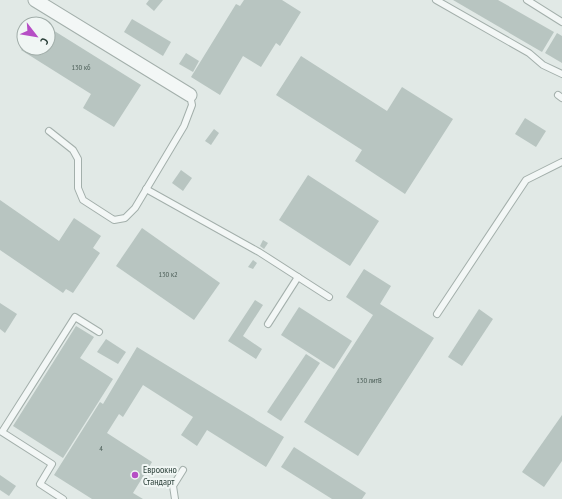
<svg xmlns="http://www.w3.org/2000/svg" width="562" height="499" font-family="'PT Sans Narrow',sans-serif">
<rect width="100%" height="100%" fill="#e1e9e6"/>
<g fill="#b8c5c1">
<polygon points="149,0 163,0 154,11 146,4"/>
<polygon points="244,0 282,0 301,12 280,46 276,43 261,67 243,56 220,95 191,77 236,4 240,6"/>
<polygon points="453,0 498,0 554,32 542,52"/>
<polygon points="132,19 171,42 163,56 124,32"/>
<polygon points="48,27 141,85 114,127 83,108 91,94 21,50 24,46 24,48 48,48"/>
<polygon points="557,33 562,36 562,63 545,53"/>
<polygon points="186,53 199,61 193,72 179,64"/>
<polygon points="301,56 387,111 402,87 453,119 405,194 355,161 362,150 276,95"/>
<polygon points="525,118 546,131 536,147 515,134"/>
<polygon points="214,129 219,133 211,145 205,141"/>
<polygon points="181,170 192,178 183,191 172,183"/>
<polygon points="308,175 379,221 350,266 279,220"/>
<polygon points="0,200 59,241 74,218 101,236 93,248 100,253 73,293 66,289 63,293 0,250"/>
<polygon points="142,228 220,283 194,320 116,266"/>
<polygon points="263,240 268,243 264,249 260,246"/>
<polygon points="253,260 257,263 253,269 248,267"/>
<polygon points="364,269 391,286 380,304 434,338 358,456 304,422 373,315 346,297"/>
<polygon points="255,300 263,305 243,336 262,349 256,359 228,341"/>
<polygon points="0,303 17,314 5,333 0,329"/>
<polygon points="299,307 352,341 334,369 281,335"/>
<polygon points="479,309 493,319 462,366 448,357"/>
<polygon points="76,326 94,337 80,358 113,379 63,458 13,426"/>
<polygon points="106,339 126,352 118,364 97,352"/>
<polygon points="137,347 284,437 266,467 207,430 197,446 181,435 193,417 143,385 123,417 119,414 107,433 152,462 133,493 143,499 92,499 54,475 100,402 103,404"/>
<polygon points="306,354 320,363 281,421 267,412"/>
<polygon points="562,415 562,461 544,487 522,472"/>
<polygon points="294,447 366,493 362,499 332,499 281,467"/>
<polygon points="0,475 16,486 9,496 0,490"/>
</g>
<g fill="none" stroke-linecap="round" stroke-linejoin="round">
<g stroke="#a3afab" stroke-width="8">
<g id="lane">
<polyline points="436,0 529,53 543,65 562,74"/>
<polyline points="527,0 562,22"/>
<polyline points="558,95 562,98"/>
<polyline points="49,131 73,150 78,159 78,188 83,200 114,220 125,218 135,208 184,126 192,105 190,95"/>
<polyline points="146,189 259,252 329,297"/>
<polyline points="437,314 526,180 562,162"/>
<polyline points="268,324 298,277"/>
<polyline points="63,499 40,484 52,464 2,432 75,317 99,332"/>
<polyline points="175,499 173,486 183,470"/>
</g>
</g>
<g stroke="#a3afab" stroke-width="15">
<polyline id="street" points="35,0 190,95"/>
</g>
<use href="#lane" stroke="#f3f7f6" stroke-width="6"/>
<use href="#street" stroke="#f3f7f6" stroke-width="13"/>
</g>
<circle fill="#b64ec5" stroke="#f0f6f4" stroke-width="1.5" cx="135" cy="475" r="4"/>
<g text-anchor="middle" stroke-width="4" stroke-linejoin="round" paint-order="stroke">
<g font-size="8" fill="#4e605a">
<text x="81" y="70">130 к6</text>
<text x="168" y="277">130 к2</text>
<text x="369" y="383">130 литВ</text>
<text x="101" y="451">4</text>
</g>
<g font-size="10" fill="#2a3f38" stroke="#f0f6f4" text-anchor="start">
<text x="143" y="473">Евроокно<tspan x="143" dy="12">Стандарт</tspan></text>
</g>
</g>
<g transform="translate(36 36) rotate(121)"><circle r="19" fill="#f0f6f4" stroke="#a1ada9"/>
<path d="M0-3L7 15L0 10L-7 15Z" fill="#b64ec5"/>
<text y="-6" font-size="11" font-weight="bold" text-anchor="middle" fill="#2a3f38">С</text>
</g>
</svg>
